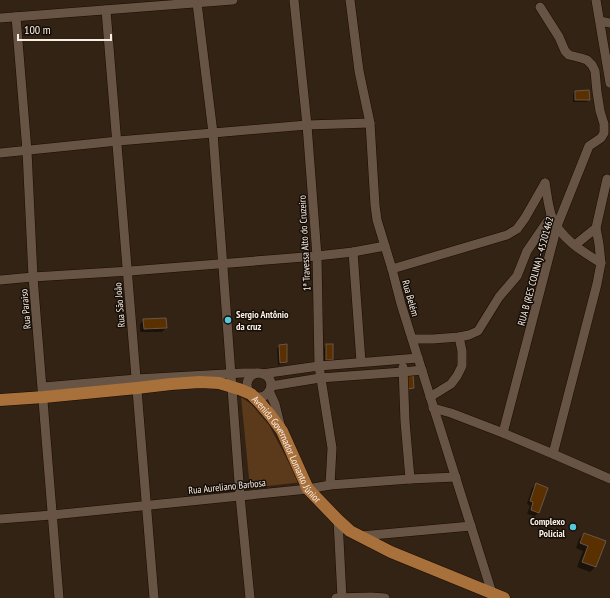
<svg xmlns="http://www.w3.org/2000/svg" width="610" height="598" font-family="'PT Sans Narrow',sans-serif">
<rect width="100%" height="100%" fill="#332314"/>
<polygon fill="#5b391b" points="241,397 251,404 269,425 294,472 303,482 250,488"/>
<g fill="#0007">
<polygon points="575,92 589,100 586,102 573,102 573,94"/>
<polygon points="165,319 166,328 162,332 140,332 140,324 144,320"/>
<polygon points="326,345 332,359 330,362 324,362 324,348"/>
<polygon points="280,346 286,362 284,364 278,365 277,348"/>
<polygon points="536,485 538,513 535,516 527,514 530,506 527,504 532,488"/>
<polygon points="584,534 595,567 590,572 577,567 583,551 576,548 579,539"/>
</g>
<g fill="#5b3000" stroke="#695646">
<polygon points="589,90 590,100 575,100 575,91"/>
<polygon points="166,318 167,328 144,329 143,319"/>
<polygon points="287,344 287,362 280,363 279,345"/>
<rect x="326" y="344" width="7" height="16"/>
<polygon points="413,375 414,388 407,389 405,376"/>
<polygon points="536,483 548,488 539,513 531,510 533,502 530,501"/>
<polygon points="584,533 606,541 596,567 582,562 588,546 580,543"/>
</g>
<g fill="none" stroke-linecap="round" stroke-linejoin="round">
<g stroke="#1b0b01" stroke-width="10">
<g id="minor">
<polyline points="294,0 307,125 317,256 319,366 332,448 330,485"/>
<polyline points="350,0 359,71 370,123 375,205 377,220 392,269 401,304 492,593"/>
<polyline points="596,0 610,83"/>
<polyline points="197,3 213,133 240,496 250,598"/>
<polyline points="106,10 154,598"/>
<polyline points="16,17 27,151 33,277 59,598"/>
<polyline points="0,18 233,0"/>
<polyline points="600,21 610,23"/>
<polyline points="0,153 118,141 213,133 307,125 370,123"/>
<path d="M545 183C547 193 548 207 552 217 560 238 583 252 601 263"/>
<polyline points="575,245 596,228 607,179"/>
<polyline points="353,252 361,362"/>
<polyline points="392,269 507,235 517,229 525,218 545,183"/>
<polyline points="0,280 33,277 130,271 317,256 353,252 385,246"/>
<polyline points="413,339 433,339 459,337 469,335 478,331 499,297 517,276 527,251 551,216"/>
<polyline points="403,367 405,421 410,479"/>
<circle cx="259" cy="385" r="12"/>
<polyline points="262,374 319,366 418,358"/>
<polyline points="271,386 320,378 403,372 422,370"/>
<polyline points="43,387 136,379 243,373 257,373"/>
<polyline points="269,391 275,404 281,428"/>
<polyline points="430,397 451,384 457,376 462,366 462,351 459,337"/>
<polyline points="433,408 451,413 503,433 553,454 610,479"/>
<polyline points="503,433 557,226 589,146 601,138 604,133 604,124 600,111 597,92 595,71 592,65 587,60 581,58 569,55 565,51 559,37 540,7"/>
<polyline points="553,454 597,284 601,263 599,244 596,228"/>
<polyline points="0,519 52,515 240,496 308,489 330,485 410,479 456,477"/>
<polyline points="338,520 342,598"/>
<polyline points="361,536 471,526"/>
<polyline points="336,598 371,597 385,598"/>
</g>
</g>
<g stroke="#1b0b01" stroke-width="13">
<g id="major">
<path id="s1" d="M0 400 44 397 137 388 171 384 200 382 219 383 239 389 251 394 260 403 271 416 282 431 308 489 338 520 350 531 391 552 504 598"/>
</g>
</g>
<use href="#minor" stroke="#675444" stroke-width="9"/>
<use href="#major" stroke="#a8703b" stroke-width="12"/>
</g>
<g fill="#54cade" stroke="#150e08" stroke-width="1.5">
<circle cx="228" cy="320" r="4"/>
<circle cx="573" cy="527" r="4"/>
</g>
<g text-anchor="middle" stroke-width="3" stroke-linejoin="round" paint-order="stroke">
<g font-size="10" fill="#faefe5" stroke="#150e08">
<text transform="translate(304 243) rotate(-93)" y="4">1ª Travessa Alto do Cruzeiro</text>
<text transform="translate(535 271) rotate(-75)" y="4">RUA B (RES COLINA) - 45201462</text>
<text transform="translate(411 298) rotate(74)" y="4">Rua Belém</text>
<text transform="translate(119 305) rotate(-95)" y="4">Rua São João</text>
<text transform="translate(25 309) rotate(-95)" y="4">Rua Paraiso</text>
<text dy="4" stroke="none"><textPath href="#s1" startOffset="320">Avenida Governador Lomanto Júnior</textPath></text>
<text transform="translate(227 486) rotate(-6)" y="4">Rua Aureliano Barbosa</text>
</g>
<g font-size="10" font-weight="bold" fill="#faefe5" stroke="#150e08" text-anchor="start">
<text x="236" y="318">Sergio Antônio<tspan x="236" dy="12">da cruz</tspan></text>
<text x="565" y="525" text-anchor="end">Complexo<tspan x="565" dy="12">Policial</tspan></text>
</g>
</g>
<path d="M18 34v6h93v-6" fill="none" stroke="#faefe5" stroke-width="2"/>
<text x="24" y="34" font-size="12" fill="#faefe5" stroke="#150e08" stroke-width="3" paint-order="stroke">100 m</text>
</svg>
